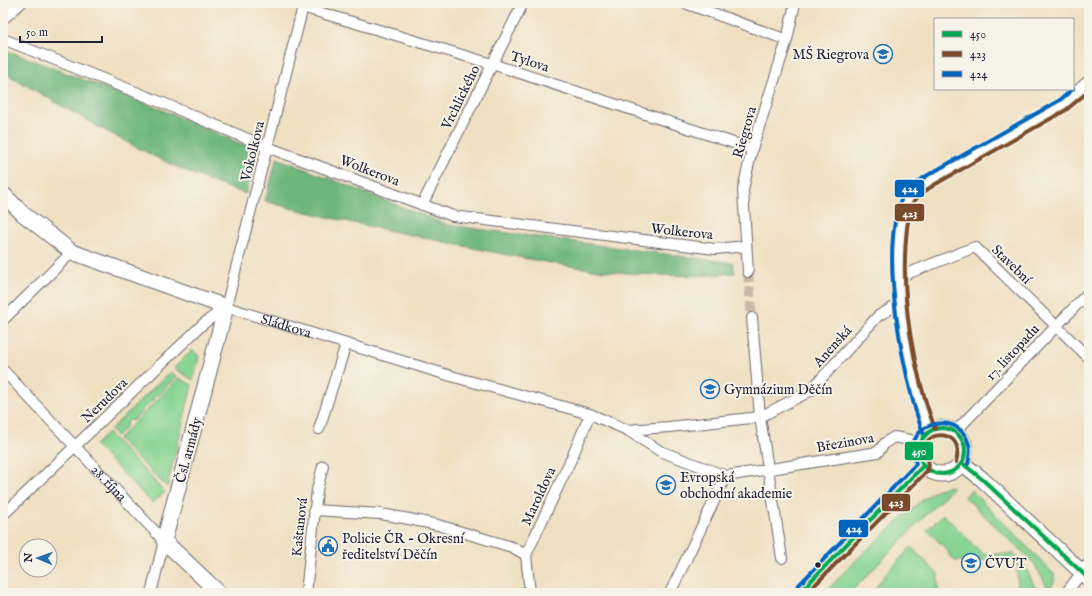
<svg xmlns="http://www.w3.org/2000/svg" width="1092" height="596" font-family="'IM FELL English',serif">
<rect width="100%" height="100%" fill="#f7f3e8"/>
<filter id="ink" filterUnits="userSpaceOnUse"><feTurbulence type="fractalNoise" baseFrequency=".025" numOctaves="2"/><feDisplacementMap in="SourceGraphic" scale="8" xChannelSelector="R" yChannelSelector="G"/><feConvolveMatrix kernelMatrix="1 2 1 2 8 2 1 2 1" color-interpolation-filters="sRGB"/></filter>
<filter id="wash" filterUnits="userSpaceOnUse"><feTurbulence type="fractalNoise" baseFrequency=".012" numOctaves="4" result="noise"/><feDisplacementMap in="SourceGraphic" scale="16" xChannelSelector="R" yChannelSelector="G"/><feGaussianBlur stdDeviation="0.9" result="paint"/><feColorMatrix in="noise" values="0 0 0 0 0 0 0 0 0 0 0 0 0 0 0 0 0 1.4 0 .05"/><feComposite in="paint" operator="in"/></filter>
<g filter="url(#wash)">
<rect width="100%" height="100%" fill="#efe0c2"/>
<g fill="#87d492" stroke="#547b66">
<polygon points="192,350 199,356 193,380 174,368"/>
<polygon points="170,372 177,377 166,386 167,387 158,396 157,394 153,398 154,399 146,407 145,406 142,409 143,411 132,421 130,420 126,424 127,426 116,436 110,430"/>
<polygon points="179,378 192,385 167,487 118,439"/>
<polygon points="108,433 165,492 152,503 95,445"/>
<polygon points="949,486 953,487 850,593 824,593 858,558 921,501 936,490"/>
<polygon points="971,490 1054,574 1054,582 1049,590 1034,563 965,497"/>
<polygon points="943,514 983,554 1015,554 1023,563 1038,593 1018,593 1017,565 1011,559 955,561 948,554 949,552 927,530"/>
<polygon points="911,547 938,574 938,593 872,593 884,576"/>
</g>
<g fill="#6db67c" stroke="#486c5c">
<path d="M3 49 160 109 258 151 246 194C159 166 82 117 3 72Z"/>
<path d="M277 158 448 225 733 263 735 273C637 283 540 262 444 242 393 231 341 221 290 208L265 201Z"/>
</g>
</g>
<g filter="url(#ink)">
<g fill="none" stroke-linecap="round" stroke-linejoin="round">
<polyline stroke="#c6baa7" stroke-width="10" stroke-dasharray="10 5" stroke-linecap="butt" points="748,272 752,318"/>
<g stroke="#6a646a" stroke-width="12">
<g id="street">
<polyline points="298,3 302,7 492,64 752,149"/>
<polyline points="685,3 787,40"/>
<polyline points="3,19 21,3"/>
<polyline points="3,39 163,103 267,147 453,216 715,249 746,246"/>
<polyline points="422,205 523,3"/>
<polyline points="748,272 743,190 752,149 787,40 795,3"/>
<polyline points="899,277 975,247 1089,358"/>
<path id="s1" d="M226 307 451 376 590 414 627 430 660 451 726 476 878 452 885 443 894 437 910 440 919 446"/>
<polyline points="226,307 304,3"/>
<polyline points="752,318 760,417 782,558"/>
<polyline points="3,320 72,252"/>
<path id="s2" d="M3 370 164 541 151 593"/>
<polyline points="319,429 346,344"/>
<polyline points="627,430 669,427 760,417 810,391 878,316 901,303"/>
<polyline points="955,432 1089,292"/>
<polyline points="314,510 381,514 409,519 438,525 512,547 526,555"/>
<polyline points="3,515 203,324 226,307"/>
<polyline points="306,593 317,490 323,466"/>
<polyline points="530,593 526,555 573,455 590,414"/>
<polyline points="670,593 726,476"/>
<polyline points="1066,593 1089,563"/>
</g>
</g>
<g stroke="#6a646a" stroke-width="16">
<path id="secondary" d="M929 431C909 388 887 246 907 202 912 192 922 186 931 180L1063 105 1089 83"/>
</g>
<g stroke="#6a646a" stroke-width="17">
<g id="primary">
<polyline points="3,194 23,214 72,252 226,307 164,541 219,593"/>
<circle cx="942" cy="451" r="23"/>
<polyline points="962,463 982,479 1089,579"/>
<polyline points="799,593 923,466"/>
</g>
</g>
<use href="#street" stroke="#fff" stroke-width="10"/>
<use href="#secondary" stroke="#fff" stroke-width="14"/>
<use href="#primary" stroke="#fff" stroke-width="15"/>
<g stroke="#f7f3e8" stroke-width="7">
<g id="bus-1">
<circle cx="942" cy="451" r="23"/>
<polyline points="962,463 982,479 1089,579"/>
<polyline points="799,593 923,466"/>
</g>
</g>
<g stroke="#f7f3e8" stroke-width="7">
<g id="bus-2">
<path d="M935 429C913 370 901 301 906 239 907 227 908 213 913 203 918 195 927 190 934 185L1066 110 1089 91"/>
<path d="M807 593 928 470C932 461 922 452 927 442 935 431 954 434 957 447 958 451 957 458 956 462"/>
</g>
</g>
<g stroke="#f7f3e8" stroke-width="7">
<g id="bus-3">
<path d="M923 433C903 379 879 254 901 200 906 189 918 181 928 175L1060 100 1073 89"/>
<path d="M795 589 916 464C915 460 914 456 913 452 910 420 961 411 969 445 971 451 969 458 968 464"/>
</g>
</g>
<use href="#bus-1" stroke="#00a651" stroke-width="4"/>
<use href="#bus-2" stroke="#7a4b2a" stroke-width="4"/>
<use href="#bus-3" stroke="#0065bd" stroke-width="4"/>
</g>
</g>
<defs>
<g id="school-ring" transform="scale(1)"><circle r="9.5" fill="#f7f3e8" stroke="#1f6fb2" stroke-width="1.5"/><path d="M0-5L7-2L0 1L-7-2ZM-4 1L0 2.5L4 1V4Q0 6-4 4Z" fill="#1f6fb2"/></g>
<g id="university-ring" transform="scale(1)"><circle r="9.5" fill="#f7f3e8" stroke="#1f6fb2" stroke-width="1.5"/><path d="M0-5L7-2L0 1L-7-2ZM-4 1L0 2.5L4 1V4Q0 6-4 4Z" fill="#1f6fb2"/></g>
<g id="civic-ring" transform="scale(1)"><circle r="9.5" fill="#f7f3e8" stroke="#1f6fb2" stroke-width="1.5"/><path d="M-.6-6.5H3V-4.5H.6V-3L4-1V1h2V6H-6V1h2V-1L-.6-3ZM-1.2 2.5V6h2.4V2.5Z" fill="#1f6fb2"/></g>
</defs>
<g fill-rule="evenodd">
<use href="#school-ring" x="883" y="54"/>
<use href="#university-ring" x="710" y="389"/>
<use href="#university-ring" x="666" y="485"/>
<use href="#civic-ring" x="328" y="546"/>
<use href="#university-ring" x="971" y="563"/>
</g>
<circle fill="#22223b" stroke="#f7f3e8" stroke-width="1.5" cx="818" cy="565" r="3.5"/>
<g text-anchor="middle" stroke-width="4" stroke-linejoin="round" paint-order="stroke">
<g font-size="14" fill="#22223b" stroke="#f7f3e8" text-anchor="start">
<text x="869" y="59" text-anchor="end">MŠ Riegrova</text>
<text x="724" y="394">Gymnázium Děčín</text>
<text x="680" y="482">Evropská<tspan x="680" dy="16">obchodní akademie</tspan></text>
<text x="342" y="543">Policie ČR - Okresní<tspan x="342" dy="16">ředitelství Děčín</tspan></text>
<text x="985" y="568">ČVUT</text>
</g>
<g font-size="14" fill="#22223b" stroke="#f7f3e8">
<text transform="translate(530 61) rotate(18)" y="5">Tylova</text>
<text transform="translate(460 97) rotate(-64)" y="5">Vrchlického</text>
<text transform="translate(744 132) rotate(-74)" y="5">Riegrova</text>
<text transform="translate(252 151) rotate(-76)" y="5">Vokolkova</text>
<text transform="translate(370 170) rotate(21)" y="5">Wolkerova</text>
<text transform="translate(682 231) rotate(6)" y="5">Wolkerova</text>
<text transform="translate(1012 264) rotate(44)" y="5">Stavební</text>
<text dy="5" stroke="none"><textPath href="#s1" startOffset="63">Sládkova</textPath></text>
<text transform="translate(832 346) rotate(-48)" y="5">Anenská</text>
<text transform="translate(1012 352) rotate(-47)" y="5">17. listopadu</text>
<text transform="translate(104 400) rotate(-44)" y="5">Nerudova</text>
<text transform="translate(845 442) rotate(-10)" y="5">Březinova</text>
<text transform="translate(188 450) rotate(-75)" y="5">Čsl. armády</text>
<text dy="5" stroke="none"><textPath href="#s2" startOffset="155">28. října</textPath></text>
<text transform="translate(538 496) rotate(-65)" y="5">Maroldova</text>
<text transform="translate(299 527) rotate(-84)" y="5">Kaštanová</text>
</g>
</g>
<g stroke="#f7f3e8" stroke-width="1.5">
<rect x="894" y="179" width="31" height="19" rx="4" fill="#0065bd"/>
<rect x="894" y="203" width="31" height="19" rx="4" fill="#7a4b2a"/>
<rect x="904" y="441" width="30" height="20" rx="4" fill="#00a651"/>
<rect x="881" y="493" width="30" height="19" rx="4" fill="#7a4b2a"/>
<rect x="838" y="519" width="31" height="19" rx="4" fill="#0065bd"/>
</g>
<g font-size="11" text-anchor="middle" font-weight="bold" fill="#fff">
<text x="910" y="192">424</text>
<text x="910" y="217">423</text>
<text x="919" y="455">450</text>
<text x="896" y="506">423</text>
<text x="854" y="532">424</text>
</g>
<rect width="1092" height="596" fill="none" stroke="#f7f3e8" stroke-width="16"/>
<rect x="934" y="18" width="140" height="72" fill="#f7f3e8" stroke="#a29fa3"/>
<rect x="942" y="31" width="20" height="6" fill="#00a651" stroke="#a29fa3"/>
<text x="970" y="38" font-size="12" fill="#22223b">450</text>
<rect x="942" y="51" width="20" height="6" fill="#7a4b2a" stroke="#a29fa3"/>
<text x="970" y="58" font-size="12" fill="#22223b">423</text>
<rect x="942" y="71" width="20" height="6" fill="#0065bd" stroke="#a29fa3"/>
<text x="970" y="78" font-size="12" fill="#22223b">424</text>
<g transform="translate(38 558) rotate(272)"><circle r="19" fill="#f7f3e8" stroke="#a29fa3"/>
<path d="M0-3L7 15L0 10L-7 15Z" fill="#1f6fb2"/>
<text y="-6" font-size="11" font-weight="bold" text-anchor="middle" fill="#22223b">N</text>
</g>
<path d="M20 36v6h82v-6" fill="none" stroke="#22223b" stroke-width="2"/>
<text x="26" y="36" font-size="12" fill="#22223b" stroke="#f7f3e8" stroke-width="3" paint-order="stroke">50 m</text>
</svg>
